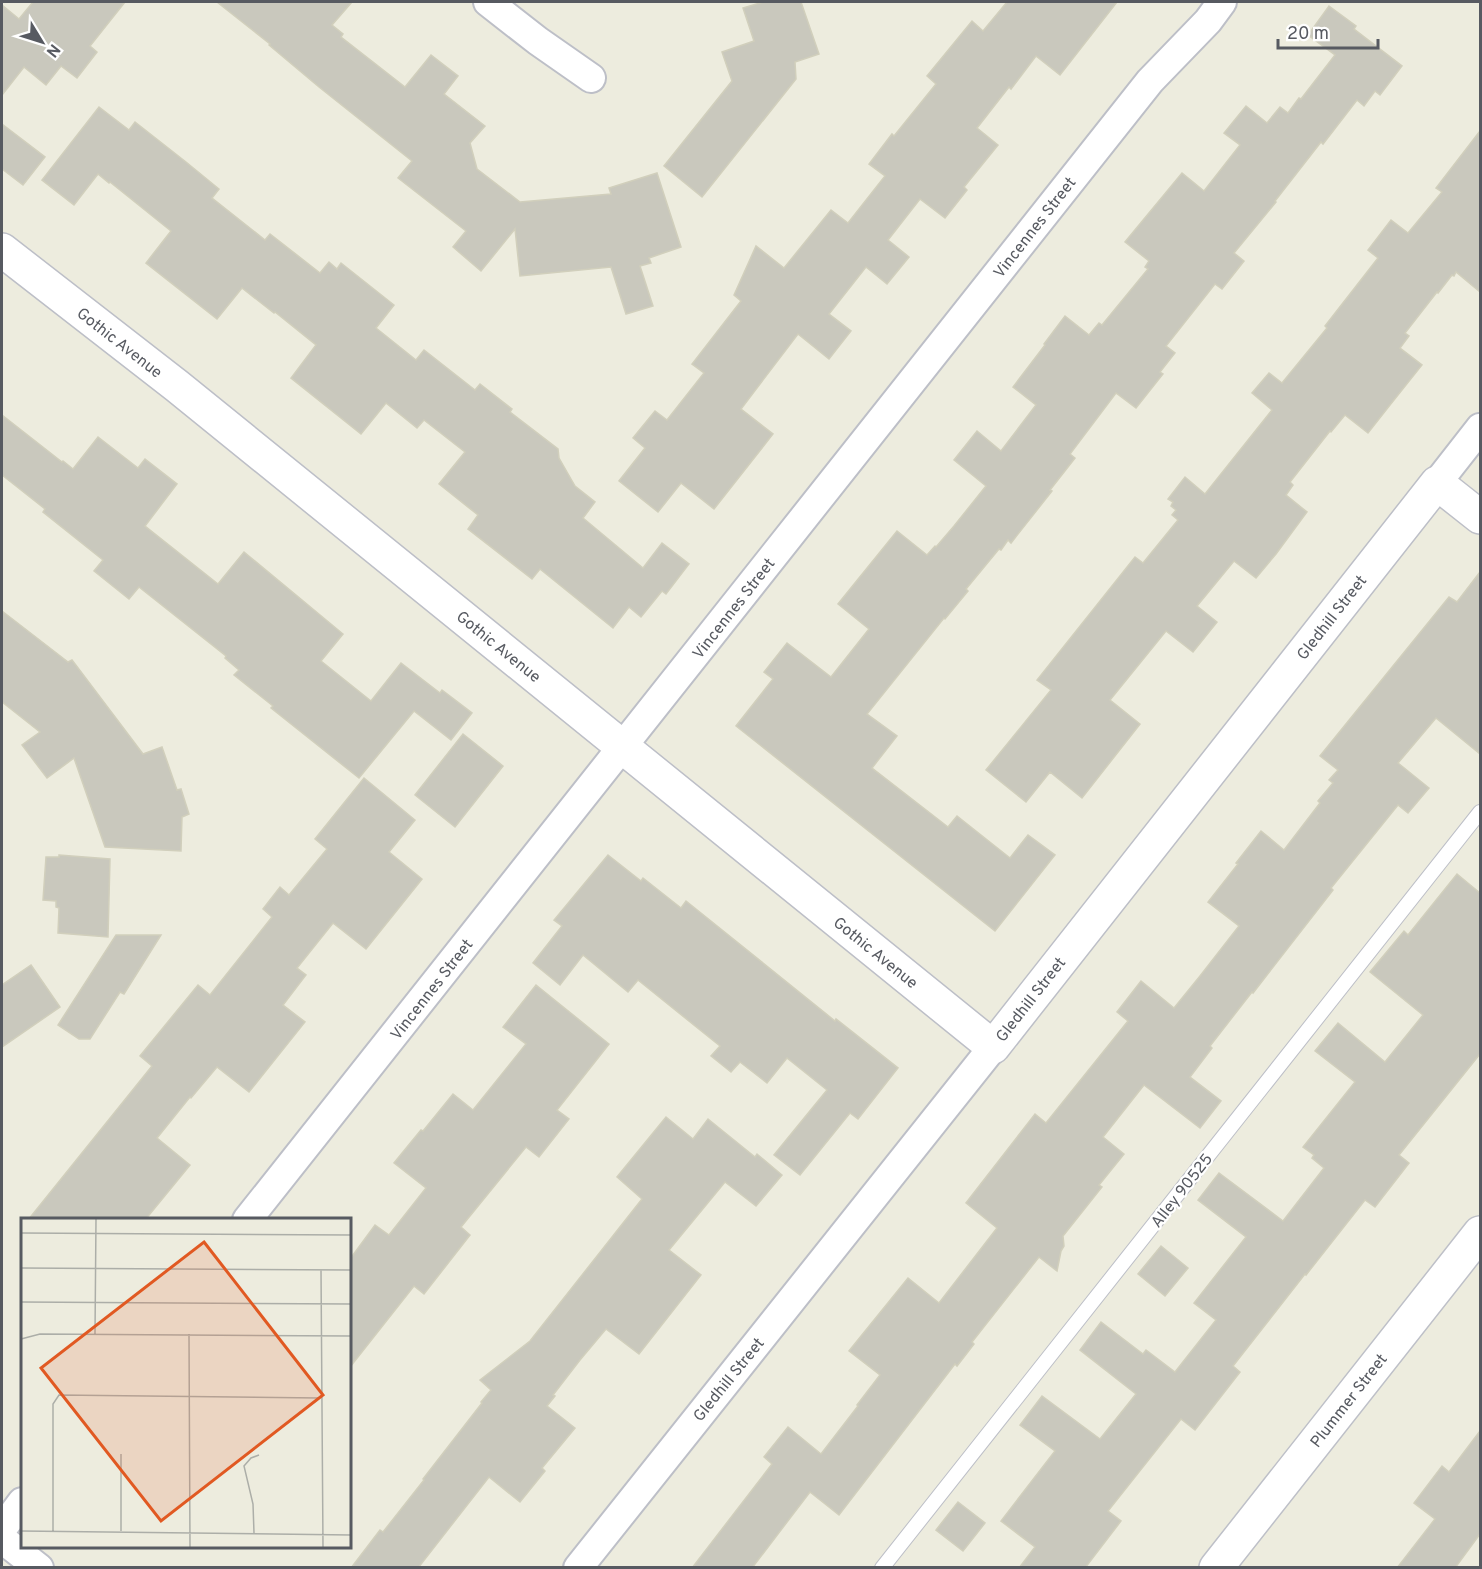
<svg xmlns="http://www.w3.org/2000/svg" width="1482" height="1569" font-family="Overpass,sans-serif">
<rect width="100%" height="100%" fill="#edecde"/>
<g fill="#c9c8bd" stroke="#d1cfbc" stroke-width="1.5">
<polygon points="33,2 125,2 90,46 97,52 77,78 61,66 46,85 24,67 2,95 2,5 19,19"/>
<polygon points="217,2 352,2 332,25 343,34 341,37 405,87 431,55 458,76 444,94 485,126 470,143 477,169 520,202 611,194 609,188 657,173 681,247 649,258 651,263 640,266 653,306 626,314 611,267 520,276 515,229 481,271 453,247 466,231 398,178 412,161 319,87 269,45 270,44"/>
<polygon points="763,2 801,2 819,54 795,62 796,79 702,197 664,166 732,81 722,52 754,41 743,8"/>
<polygon points="1007,2 1117,2 1060,75 1036,56 1011,89 1009,87 977,128 998,145 964,187 967,190 945,218 920,199 888,240 909,257 887,284 866,267 829,314 851,331 829,359 798,334 741,409 773,434 714,509 681,483 658,512 619,481 645,448 633,438 655,411 667,420 704,373 692,364 741,301 734,295 756,246 784,268 831,210 848,223 885,176 869,164 892,134 894,136 936,84 927,76 972,21 983,31"/>
<polygon points="1329,6 1356,26 1354,29 1402,66 1380,95 1375,91 1364,106 1357,100 1323,144 1321,142 1275,201 1276,202 1234,253 1244,261 1222,289 1215,284 1166,346 1175,353 1160,372 1163,374 1136,408 1116,393 1070,454 1075,458 1050,490 1052,491 1011,543 1008,540 1001,550 999,549 966,589 968,591 945,619 944,618 867,714 897,736 872,768 948,827 957,816 1010,858 1028,835 1055,855 995,931 736,726 773,679 764,672 787,643 831,677 869,629 838,604 897,531 927,555 935,546 936,547 954,526 986,486 954,460 977,431 1001,451 1036,405 1013,387 1045,345 1044,344 1065,316 1089,335 1099,323 1102,325 1148,269 1145,267 1149,261 1125,242 1182,173 1204,191 1240,145 1224,133 1246,106 1267,123 1280,107 1288,113 1299,98 1301,99 1335,55 1308,35"/>
<polygon points="99,107 129,130 135,122 186,162 219,189 212,198 265,240 270,234 320,273 329,262 337,269 341,263 394,305 376,328 416,360 424,350 475,390 480,384 512,409 510,412 558,449 559,458 575,486 595,502 583,518 643,568 662,543 689,564 666,594 662,591 641,617 629,607 613,628 540,569 532,579 468,529 478,515 439,484 465,452 424,420 417,428 386,403 361,434 291,378 316,345 275,312 274,313 242,288 217,319 146,263 171,231 110,182 109,183 98,174 74,205 42,180"/>
<polygon points="2,124 45,157 23,185 2,169"/>
<polygon points="1480,131 1480,292 1456,272 1454,276 1452,275 1438,293 1437,292 1405,333 1409,336 1400,348 1422,365 1390,405 1368,433 1345,415 1331,432 1330,431 1290,482 1293,485 1286,495 1307,512 1276,554 1256,578 1234,561 1197,606 1217,622 1193,652 1166,631 1110,700 1140,724 1082,798 1050,772 1026,802 986,770 1051,690 1037,680 1135,557 1143,563 1178,520 1172,515 1176,510 1171,506 1173,502 1168,499 1185,477 1205,494 1272,410 1252,393 1269,373 1282,383 1327,328 1325,326 1378,258 1368,250 1391,220 1408,233 1442,192 1436,188"/>
<polygon points="2,415 62,462 63,461 73,469 98,437 138,468 145,459 177,484 145,526 218,584 244,552 343,634 321,661 371,701 401,663 440,693 442,690 472,713 451,740 414,711 359,778 271,708 273,706 234,675 239,670 225,658 226,656 139,587 129,599 94,571 103,560 43,512 45,509 2,475"/>
<polygon points="1480,572 1480,754 1436,718 1398,763 1429,788 1408,813 1398,805 1331,888 1333,890 1253,993 1252,992 1210,1046 1212,1048 1190,1077 1221,1101 1200,1128 1144,1085 1103,1137 1124,1154 1099,1185 1102,1187 1063,1236 1064,1246 1061,1251 1057,1271 1039,1257 972,1342 974,1344 957,1366 955,1364 839,1515 810,1492 752,1568 692,1568 772,1464 764,1457 788,1427 821,1454 858,1406 857,1405 880,1375 849,1351 908,1278 939,1303 997,1228 966,1203 1035,1114 1046,1123 1128,1021 1117,1012 1141,981 1174,1008 1200,976 1239,926 1208,902 1238,864 1236,863 1261,831 1284,850 1320,803 1318,801 1333,783 1329,780 1338,770 1320,756 1449,597 1457,602"/>
<polygon points="2,611 68,662 72,660 143,754 162,747 177,790 181,789 189,814 182,817 181,851 105,847 74,758 47,778 22,745 40,732 2,702"/>
<polygon points="463,734 503,766 455,827 415,795"/>
<polygon points="364,778 415,820 389,852 422,879 366,949 333,923 297,968 306,975 283,1005 305,1022 249,1092 217,1067 191,1098 190,1097 157,1138 190,1165 145,1220 28,1220 152,1066 140,1056 198,985 210,995 272,917 263,909 280,887 289,895 327,849 315,839"/>
<polygon points="59,855 110,859 108,937 58,933 59,908 56,907 56,901 43,900 46,857 59,857"/>
<polygon points="608,855 641,881 643,878 681,908 686,901 835,1021 836,1019 898,1068 858,1119 850,1113 800,1175 774,1155 827,1090 787,1058 767,1083 740,1062 731,1072 711,1056 720,1046 638,980 628,992 583,955 560,985 533,963 562,926 554,920"/>
<polygon points="1457,874 1480,893 1480,1054 1399,1155 1409,1163 1375,1207 1365,1200 1306,1275 1305,1274 1233,1366 1240,1372 1195,1430 1181,1419 1108,1511 1121,1521 1085,1568 1019,1568 1035,1547 1001,1521 1055,1451 1020,1425 1042,1396 1100,1439 1136,1394 1080,1350 1101,1322 1143,1354 1146,1350 1175,1372 1216,1320 1194,1303 1246,1237 1198,1200 1219,1173 1283,1221 1324,1168 1312,1158 1314,1155 1303,1147 1355,1082 1315,1051 1338,1023 1385,1062 1423,1015 1370,972 1404,931 1408,935"/>
<polygon points="116,935 161,935 124,994 120,992 90,1039 79,1039 58,1025"/>
<polygon points="31,965 60,1007 2,1047 2,985"/>
<polygon points="536,985 609,1044 557,1110 569,1119 539,1157 526,1147 461,1227 470,1235 424,1294 414,1286 350,1367 350,1259 375,1225 389,1235 426,1188 394,1163 421,1130 423,1131 453,1094 473,1110 526,1044 503,1027"/>
<polygon points="666,1117 693,1139 708,1119 755,1157 757,1154 782,1175 756,1206 725,1182 669,1250 701,1275 639,1354 606,1329 580,1360 553,1395 555,1396 547,1406 575,1428 542,1468 545,1471 520,1502 489,1477 418,1568 351,1568 380,1530 383,1532 424,1480 423,1479 482,1403 481,1402 491,1390 480,1380 530,1341 642,1199 617,1177"/>
<polygon points="1161,1246 1188,1268 1165,1296 1138,1274"/>
<polygon points="1480,1431 1480,1534 1455,1568 1397,1568 1435,1519 1414,1503 1442,1466 1449,1472"/>
<polygon points="958,1502 985,1523 963,1551 936,1530"/>
</g>
<g fill="none" stroke-linecap="round" stroke-linejoin="round">
<g stroke="#bdbfc7" stroke-width="16">
<polyline id="service" points="882,1568 1480,812"/>
</g>
<g stroke="#bdbfc7" stroke-width="32">
<g id="minor">
<polyline points="488,2 538,41 591,78"/>
<polyline points="1437,483 1480,428"/>
<polyline points="247,1220 1150,81 1208,21 1222,2"/>
<polyline points="2,1529 22,1502"/>
<polyline points="2,1539 39,1568"/>
<polyline points="578,1568 993,1047"/>
</g>
</g>
<g stroke="#bdbfc7" stroke-width="36">
<polyline id="tertiary" points="2,250 177,386 993,1047 1437,483 1480,517"/>
</g>
<g stroke="#bec0c8" stroke-width="36">
<polyline id="secondary" points="1216,1568 1480,1233"/>
</g>
<use href="#service" stroke="#fff" stroke-width="14"/>
<use href="#minor" stroke="#fff" stroke-width="28"/>
<use href="#tertiary" stroke="#fff" stroke-width="33"/>
<use href="#secondary" stroke="#fff" stroke-width="33"/>
</g>
<g text-anchor="middle" stroke-width="4.5" stroke-linejoin="round" paint-order="stroke">
<g font-size="16" fill="#575a61" stroke="#fff">
<text transform="translate(1034 227) rotate(-52)" y="6">Vincennes Street</text>
<text transform="translate(120 342) rotate(38)" y="6">Gothic Avenue</text>
<text transform="translate(733 608) rotate(-52)" y="6">Vincennes Street</text>
<text transform="translate(1331 617) rotate(-52)" y="6">Gledhill Street</text>
<text transform="translate(499 646) rotate(39)" y="6">Gothic Avenue</text>
<text transform="translate(876 952) rotate(39)" y="6">Gothic Avenue</text>
<text transform="translate(431 989) rotate(-52)" y="6">Vincennes Street</text>
<text transform="translate(1030 999) rotate(-52)" y="6">Gledhill Street</text>
<text transform="translate(1181 1190) rotate(-52)" y="6">Alley 90525</text>
<text transform="translate(728 1379) rotate(-51)" y="6">Gledhill Street</text>
<text transform="translate(1348 1400) rotate(-52)" y="6">Plummer Street</text>
</g>
</g>
<g transform="translate(21 1218)">
<rect width="330" height="330" fill="#edecde"/>
<path fill="none" stroke="#acaea8" stroke-width="1.5" d="M0 15 330 17M0 50 330 52M300 52 302 329M0 84 330 86M74 116 75 1M168 116 169 329M0 121 19 116 330 118M100 236V313M0 313 330 317M32 313V186L38 177 299 180M233 315 232 286 223 248 230 240 238 237"/>
<path fill="#e15922" fill-opacity="0.15" stroke="#e15922" stroke-width="3" d="M183 24 302 177 140 303 20 150Z"/>
<rect width="330" height="330" fill="none" stroke="#575a61" stroke-width="3"/>
</g>
<rect width="1482" height="1569" fill="none" stroke="#575a61" stroke-width="6"/>
<g transform="translate(42 42) rotate(128)" stroke="#ffffff" stroke-width="4.5" paint-order="stroke">
<path d="M0-4.5L10 22L0 15L-10 22Z" fill="#575a61"/>
<text y="-9" font-size="16" font-weight="bold" text-anchor="middle" fill="#575a61">N</text>
</g>
<path d="M1278 39v9h100v-9" fill="none" stroke="#575a61" stroke-width="3"/>
<text x="1287" y="39" font-size="18" fill="#575a61" stroke="#ffffff" stroke-width="4.5" paint-order="stroke">20 m</text>
</svg>
